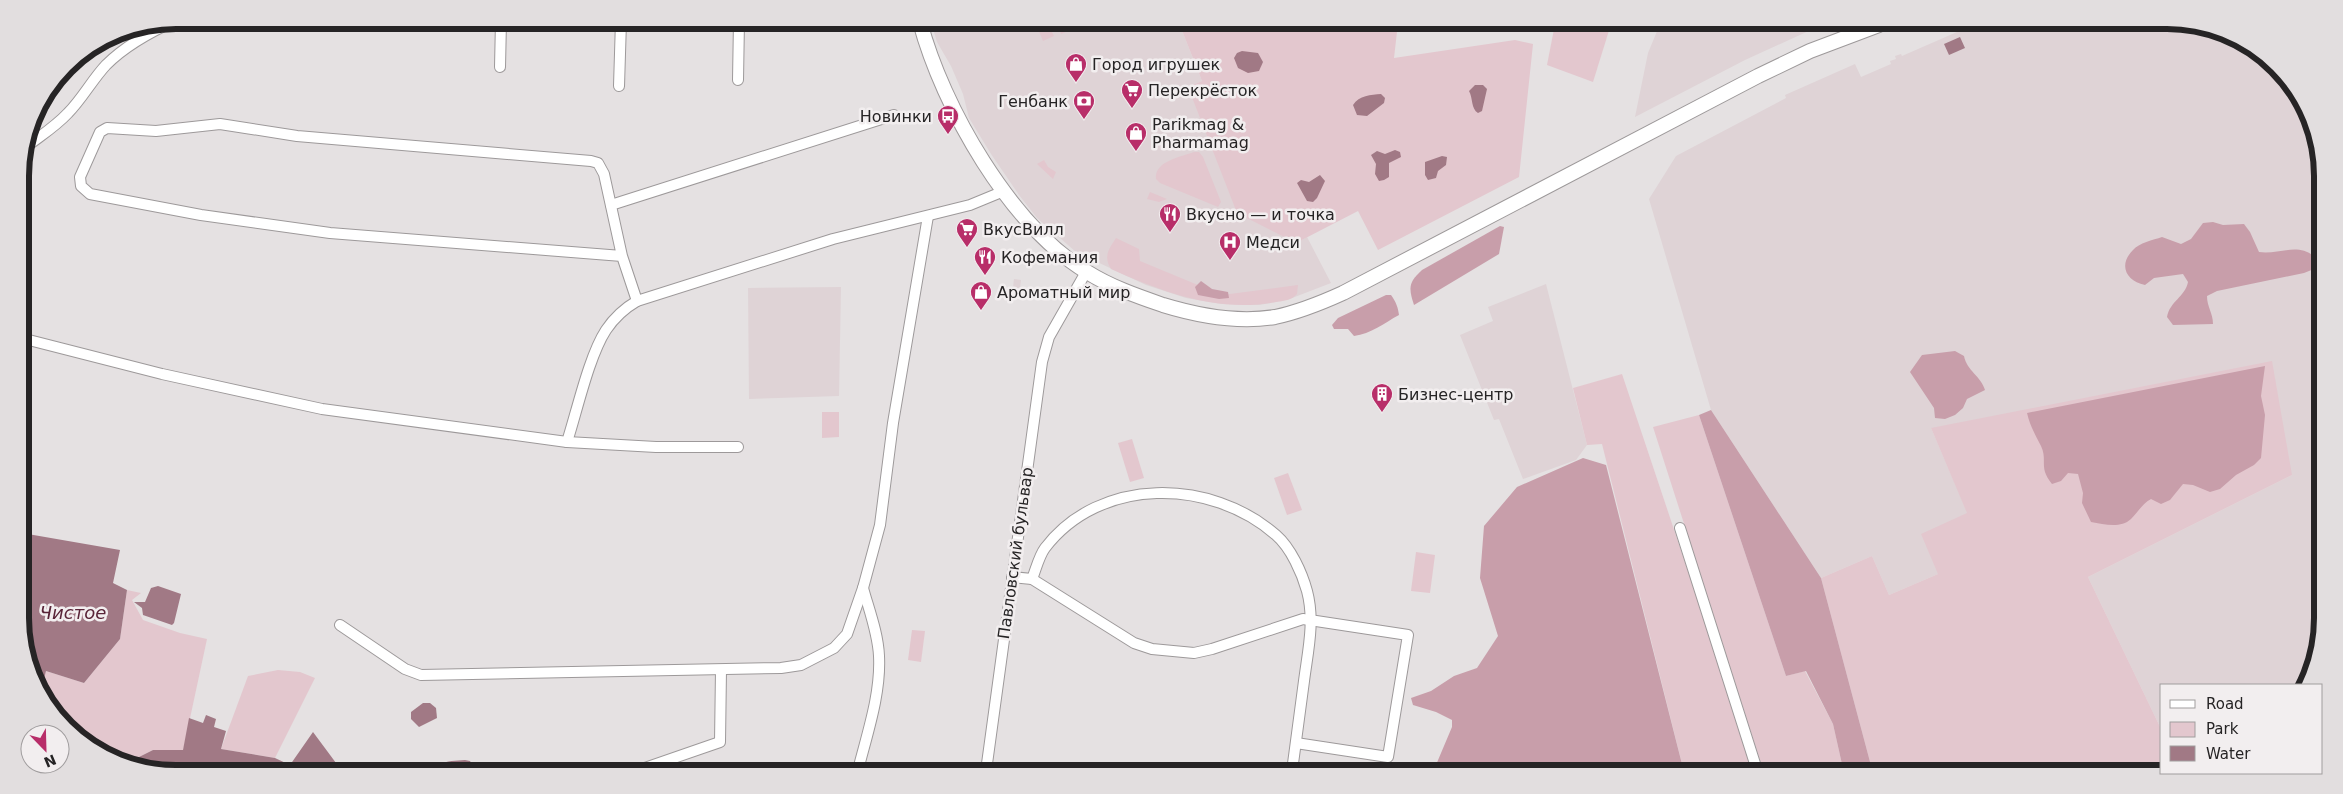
<svg xmlns="http://www.w3.org/2000/svg" width="2343" height="794" font-family="'DejaVu Sans',sans-serif">
<rect width="100%" height="100%" fill="#e5e1e2"/>
<g fill="#dfd3d6">
<polygon points="931,22 1179,23 1202,81 1189,87 1286,237 1296,243 1307,237 1331,283 1287,300 1259,305 1221,304 1186,298 1146,285 1076,252 1037,218 1019,195 991,154 969,118 963,94 951,66 937,42"/>
<polygon points="1660,24 1824,24 1745,60 1635,117 1648,53"/>
<polygon points="1973,25 2208,25 2245,41 2284,73 2320,146 2318,659 2305,685 2162,685 2162,731 2088,577 2292,475 1931,428 1968,514 1938,574 1889,595 1872,556 1821,578 1711,410 1649,199 1676,156 1786,98 1785,95 1855,64 1861,77 1891,64 1890,61 1896,59 1895,56 1901,54 1902,56"/>
<polygon points="1014,279 1021,280 1019,297 1012,296"/>
<polygon points="1546,284 1587,445 1576,460 1523,479 1499,419 1494,420 1460,335 1493,321 1488,307"/>
<polygon points="841,287 839,396 749,399 748,288"/>
</g>
<g fill="#e3c7ce">
<polygon points="1035,22 1058,22 1056,28 1051,30 1054,36 1043,41"/>
<polygon points="1063,22 1073,24 1083,22 1084,24 1061,34 1060,31"/>
<polygon points="1179,23 1398,23 1394,58 1515,40 1533,44 1519,177 1378,250 1358,211 1296,243 1237,213 1188,87 1202,81"/>
<polygon points="1555,24 1611,24 1593,82 1547,65"/>
<path d="M1194 152H1199L1203 157 1221 202 1218 207 1160 183 1156 179C1154 161 1181 157 1194 152Z"/>
<polygon points="1044,160 1048,167 1056,172 1053,179 1037,164"/>
<polygon points="1150,192 1167,199 1159,202 1147,199"/>
<path d="M1116 238 1139 249 1140 261 1222 295 1298 285 1297 294C1292 300 1283 301 1276 302 1218 313 1162 292 1111 269 1103 256 1109 249 1116 238Z"/>
<polygon points="2272,361 2292,475 2088,577 2162,731 2162,773 2182,773 1873,773 1821,578 1872,556 1889,595 1938,574 1921,534 1967,513 1931,428"/>
<polygon points="1622,374 1748,751 1753,773 1684,772 1602,444 1587,445 1573,388"/>
<polygon points="822,412 839,412 839,437 822,438"/>
<polygon points="1699,415 1786,676 1805,671 1833,724 1844,773 1764,773 1653,427"/>
<polygon points="1132,439 1144,478 1130,482 1118,443"/>
<polygon points="1288,473 1302,510 1287,515 1274,478"/>
<polygon points="1416,552 1435,555 1430,593 1411,591"/>
<polygon points="127,590 141,593 132,600 143,620 180,633 207,639 183,751 153,750 125,764 90,748 59,721 42,687 46,671 84,683 120,639"/>
<polygon points="912,630 925,631 921,662 908,660"/>
<polygon points="278,670 300,672 315,678 275,758 221,749 248,676"/>
</g>
<g fill="#c89eaa">
<path d="M2213 222 2223 225 2244 224 2250 232 2259 252C2280 255 2299 241 2317 259L2314 269 2304 273 2217 291 2207 296C2207 307 2213 313 2213 324L2173 325 2167 317C2170 301 2185 297 2188 282L2183 274 2154 278 2145 285C2126 281 2118 265 2133 250 2139 243 2153 240 2162 237L2181 244 2191 239 2203 223Z"/>
<path d="M1500 226 1504 227 1499 254 1414 305C1408 287 1409 282 1422 270Z"/>
<polygon points="1201,281 1212,289 1228,292 1229,298 1219,299 1198,295 1195,287"/>
<path d="M1386 295H1391C1396 302 1398 307 1399 315 1384 323 1371 334 1354 336L1348 329H1334L1332 325 1338 318Z"/>
<path d="M1955 351 1964 356C1967 371 1981 376 1985 390L1967 399 1963 408 1955 415 1945 419 1935 418 1934 408 1910 372 1922 355Z"/>
<path d="M2265 366 2261 396 2265 415 2261 458 2254 465 2236 475 2220 489 2210 492 2193 485 2183 484 2170 500 2161 504 2151 499C2142 504 2138 512 2131 519 2120 529 2104 524 2091 522L2082 503 2083 493 2078 474 2068 473 2061 481 2052 484C2038 467 2048 461 2041 446 2035 434 2030 426 2027 413Z"/>
<polygon points="1711,410 1821,578 1873,773 1844,773 1833,724 1806,671 1786,676 1699,415"/>
<polygon points="1583,458 1606,465 1684,772 1433,772 1452,727 1452,720 1436,712 1413,705 1411,698 1431,691 1454,676 1477,668 1498,636 1480,578 1484,526 1517,487"/>
</g>
<g fill="#a17985">
<polygon points="1960,37 1965,48 1949,55 1944,44"/>
<polygon points="1242,51 1258,53 1263,62 1259,71 1248,73 1238,68 1234,58 1237,53"/>
<path d="M1475 85H1483L1487 89 1482 111 1478 113C1471 109 1473 98 1469 91Z"/>
<path d="M1381 94 1385 98 1384 103 1367 116 1357 115 1353 105C1359 95 1371 95 1381 94Z"/>
<polygon points="1395,150 1400,152 1401,157 1389,163 1389,177 1384,180 1379,181 1375,174 1376,164 1371,155 1377,151 1385,154"/>
<polygon points="1442,156 1447,157 1446,165 1438,171 1436,178 1428,180 1425,175 1425,162"/>
<polygon points="1320,175 1325,181 1317,198 1313,202 1307,201 1297,183 1301,180 1309,182"/>
<polygon points="22,533 120,550 113,583 127,590 120,639 84,683 46,671 42,687 23,648"/>
<polygon points="158,586 181,594 174,623 172,625 143,615 142,608 134,602 145,602 151,588"/>
<polygon points="423,703 430,703 436,708 437,718 419,727 411,719 411,712"/>
<polygon points="206,715 216,719 214,727 226,731 221,749 275,758 290,765 313,732 339,767 336,769 135,769 125,764 153,750 183,750 189,718 203,723"/>
<path d="M465 760 470 761 475 769H430C441 761 452 761 465 760Z"/>
</g>
<g fill="none" stroke-linecap="round" stroke-linejoin="round">
<g stroke="#9d999a" stroke-width="12">
<g id="minor">
<polyline points="500,67 501,21"/>
<polyline points="738,80 739,21"/>
<polyline points="619,86 621,21"/>
<path d="M26 147C40 136 55 127 68 113 82 99 92 80 106 65 125 46 152 31 177 20"/>
<polyline points="611,205 894,115"/>
<polyline points="622,256 330,233 201,215 90,194 81,186 80,177 100,132 107,128 156,131 220,124 297,136 591,161 598,163 604,174 622,256 637,301"/>
<path d="M21 338 162 374 322 409 567 442C577 411 589 356 606 330 614 318 625 308 637 301L833 239 970 205 1004 191"/>
<polyline points="567,442 656,447 738,447"/>
<polyline points="1680,528 1758,773"/>
<polyline points="1012,577 1032,579 1134,643 1152,649 1194,653 1212,649 1303,619 1408,635 1388,757 1296,743"/>
<path d="M1032 579C1036 569 1039 556 1045 548 1100 476 1211 478 1276 535 1291 548 1302 573 1307 591 1315 621 1308 650 1304 681 1300 711 1296 741 1292 771"/>
<polyline points="340,625 405,669 421,675 781,668 801,665 834,648 847,634 863,588 880,525 893,423 928,216"/>
<polyline points="639,770 720,742 721,670"/>
<path d="M858 770C867 734 881 694 879 656 878 633 869 610 863 588"/>
<polyline points="986,771 1042,362 1049,337 1086,272"/>
</g>
</g>
<g stroke="#9d999a" stroke-width="16">
<path id="secondary" d="M920 22C943 108 1010 225 1087 272 1111 287 1137 296 1163 305 1199 316 1238 323 1275 317 1299 312 1321 303 1343 293L1758 76 1810 51 1879 25"/>
</g>
<use href="#minor" stroke="#fff" stroke-width="10"/>
<use href="#secondary" stroke="#fff" stroke-width="14"/>
</g>
<defs>
<g id="shop-pin" transform="scale(1.125)"><path d="M0 17L-7.5 6A9.5 9.5 0 1 1 7.5 6Z" fill="#b82e69" stroke="#f2eeef"/><path d="M-5-2.5h2.3a2.7 3.5 0 0 1 5.4 0H5L5.5 6h-11ZM-1.5-2.5h3a1.5 2.3 0 0 0-3 0Z" fill="#fff"/></g>
<g id="supermarket-pin" transform="scale(1.125)"><path d="M0 17L-7.5 6A9.5 9.5 0 1 1 7.5 6Z" fill="#b82e69" stroke="#f2eeef"/><path d="M-6-5.5h2.5l.6 2H6L4.5 2H-2.5L-4.4-4H-6ZM-1.5 3.2a1.3 1.3 0 1 0 .1 0ZM3 3.2a1.3 1.3 0 1 0 .1 0Z" fill="#fff"/></g>
<g id="bank-pin" transform="scale(1.125)"><path d="M0 17L-7.5 6A9.5 9.5 0 1 1 7.5 6Z" fill="#b82e69" stroke="#f2eeef"/><path d="M-6-4H6V4H-6ZM0-2.3a2.3 2.3 0 1 0 0 4.6a2.3 2.3 0 1 0 0-4.6Z" fill="#fff"/></g>
<g id="bus-pin" transform="scale(1.125)"><path d="M0 17L-7.5 6A9.5 9.5 0 1 1 7.5 6Z" fill="#b82e69" stroke="#f2eeef"/><path d="M-5-6H5V4H4V6H2V4H-2V6H-4V4H-5ZM-3.5-4V0h7V-4ZM-3.5 1.2v1.5H-2V1.2ZM2 1.2v1.5H3.5V1.2Z" fill="#fff"/></g>
<g id="restaurant-pin" transform="scale(1.125)"><path d="M0 17L-7.5 6A9.5 9.5 0 1 1 7.5 6Z" fill="#b82e69" stroke="#f2eeef"/><path d="M-5-6h1v4h1v-4h1v4h1v-4h1v5L-1.5 .5V6h-2V.5L-5-1ZM5-6V6H3V1.5H1.5Q1.5-4 5-6Z" fill="#fff"/></g>
<g id="hospital-pin" transform="scale(1.125)"><path d="M0 17L-7.5 6A9.5 9.5 0 1 1 7.5 6Z" fill="#b82e69" stroke="#f2eeef"/><path d="M-5-5h3v3.5h4V-5h3V5h-3V1.5h-4V5h-3Z" fill="#fff"/></g>
<g id="building-pin" transform="scale(1.125)"><path d="M0 17L-7.5 6A9.5 9.5 0 1 1 7.5 6Z" fill="#b82e69" stroke="#f2eeef"/><path d="M-4-6H4V6H1V3H-1V6H-4ZM-2.5-4.3h1.7v1.8h-1.7ZM.8-4.3h1.7v1.8H.8ZM-2.5-1h1.7V.8h-1.7ZM.8-1h1.7V.8H.8Z" fill="#fff"/></g>
</defs>
<g fill-rule="evenodd">
<use href="#shop-pin" x="1076" y="64"/>
<use href="#supermarket-pin" x="1132" y="90"/>
<use href="#bank-pin" x="1084" y="101"/>
<use href="#bus-pin" x="948" y="116"/>
<use href="#shop-pin" x="1136" y="133"/>
<use href="#restaurant-pin" x="1170" y="214"/>
<use href="#supermarket-pin" x="967" y="229"/>
<use href="#hospital-pin" x="1230" y="242"/>
<use href="#restaurant-pin" x="985" y="257"/>
<use href="#shop-pin" x="981" y="292"/>
<use href="#building-pin" x="1382" y="394"/>
</g>
<g text-anchor="middle" stroke-width="5" stroke-linejoin="round" paint-order="stroke">
<g font-size="16" fill="#262425" stroke="#f2eeef" text-anchor="start">
<text x="1092" y="70">Город игрушек</text>
<text x="1148" y="96">Перекрёсток</text>
<text x="1068" y="107" text-anchor="end">Генбанк</text>
<text x="932" y="122" text-anchor="end">Новинки</text>
<text x="1152" y="130">Parikmag &amp;<tspan x="1152" dy="18">Pharmamag</tspan></text>
<text x="1186" y="220">Вкусно — и точка</text>
<text x="983" y="235">ВкусВилл</text>
<text x="1246" y="248">Медси</text>
<text x="1001" y="263">Кофемания</text>
<text x="997" y="298">Ароматный мир</text>
<text x="1398" y="400">Бизнес-центр</text>
</g>
<g font-size="16" fill="#262425" stroke="#f2eeef">
<text transform="translate(1015 553) rotate(-82)" y="6">Павловский бульвар</text>
</g>
<g font-size="18" font-style="italic" fill="#592438" stroke="#f2eeef">
<text x="73" y="619">Чистое</text>
</g>
</g>
<path d="M0 0H2343V794H0ZM176 29H2167A147 147 0 0 1 2314 176V618A147 147 0 0 1 2167 765H176A147 147 0 0 1 29 618V176A147 147 0 0 1 176 29Z" fill="#e2dedf" fill-rule="evenodd"/>
<path fill="none" stroke="#262425" stroke-width="6" d="M176 29H2167A147 147 0 0 1 2314 176V618A147 147 0 0 1 2167 765H176A147 147 0 0 1 29 618V176A147 147 0 0 1 176 29Z"/>
<rect x="2160" y="684" width="162" height="90" fill="#f2eeef" stroke="#a09d9e"/>
<rect x="2170" y="700" width="25" height="8" fill="#ffffff" stroke="#a09d9e"/>
<text x="2206" y="709" font-size="15" fill="#262425">Road</text>
<rect x="2170" y="722" width="25" height="15" fill="#e3c7ce" stroke="#a09d9e"/>
<text x="2206" y="734" font-size="15" fill="#262425">Park</text>
<rect x="2170" y="746" width="25" height="15" fill="#a17985" stroke="#a09d9e"/>
<text x="2206" y="759" font-size="15" fill="#262425">Water</text>
<g transform="translate(45 749) rotate(157)"><circle r="24" fill="#f2eeef" stroke="#a09d9e"/>
<path d="M0-4L9 19L0 12L-9 19Z" fill="#b82e69"/>
<text y="-8" font-size="14" font-weight="bold" text-anchor="middle" fill="#262425">N</text>
</g>
</svg>
